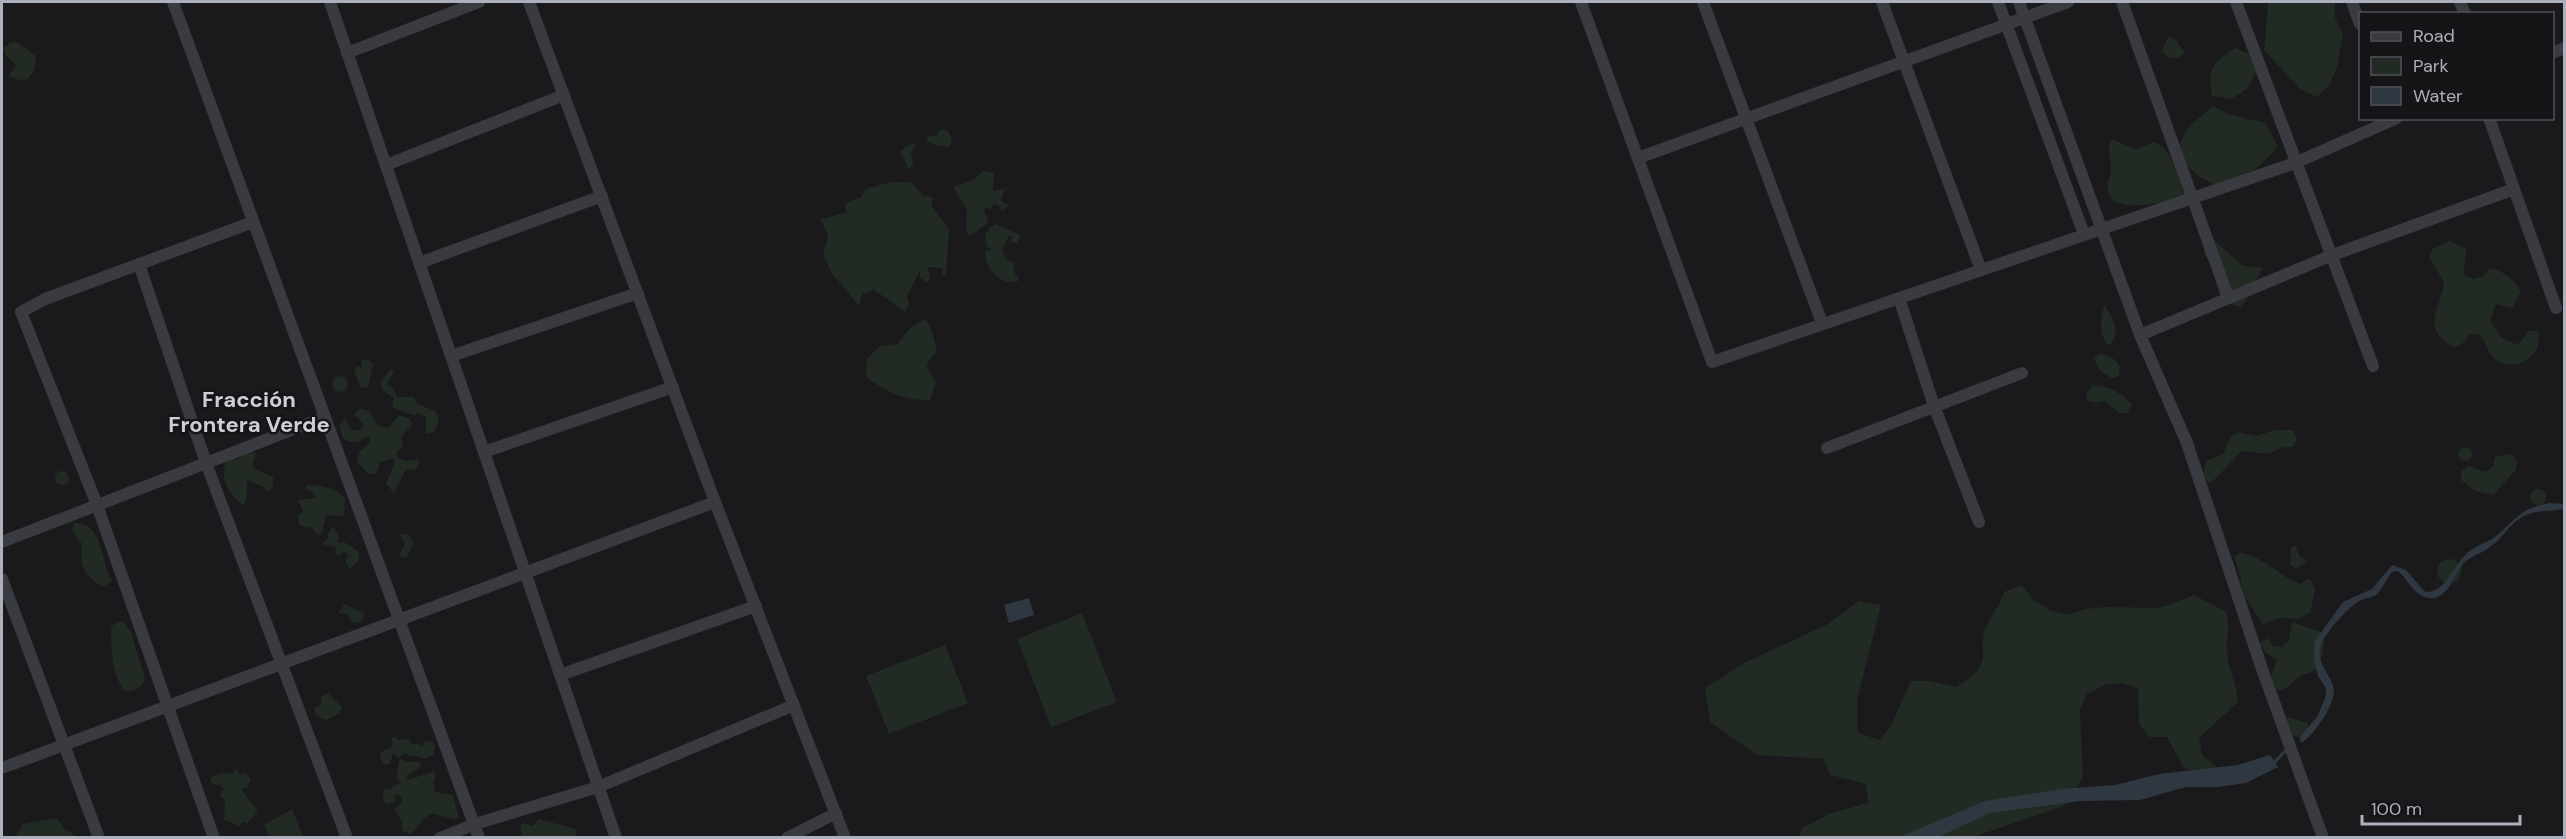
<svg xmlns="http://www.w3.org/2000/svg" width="2566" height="839" font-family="'DM Sans',sans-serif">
<rect width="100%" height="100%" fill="#1a191c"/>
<g fill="#212a23">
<polygon points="2268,2 2335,2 2335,18 2343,34 2337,67 2330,84 2318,97 2301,90 2264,50"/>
<polygon points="2168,36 2176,40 2185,53 2178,58 2170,58 2162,52"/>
<polygon points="11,42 16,42 36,56 35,69 28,79 18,80 9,76 16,65 6,56 3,48"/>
<path d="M2236 48 2251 55 2256 72 2247 89 2231 99 2212 96C2207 68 2213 62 2236 48Z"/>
<path d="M2213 106 2229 114 2265 123 2278 146C2258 172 2245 175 2216 185 2194 175 2170 159 2185 132 2191 123 2205 114 2213 106Z"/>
<polygon points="947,129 952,140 950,147 935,145 926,140 928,136 937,136 939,130"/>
<path d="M2111 139 2136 149 2155 142C2174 152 2179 179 2185 199 2162 199 2133 213 2113 200 2102 184 2111 183 2111 168 2111 156 2106 151 2111 139Z"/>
<polygon points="912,143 916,145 911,152 913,164 909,170 900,151"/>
<polygon points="984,171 994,173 993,191 1005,188 1001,201 1009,206 1002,211 998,205 993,204 991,209 986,208 984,211 989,222 969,237 966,228 967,209 953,187 972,181"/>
<polygon points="891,182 911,182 925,197 926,195 934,198 931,206 949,229 946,277 942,274 943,268 928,267 930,280 927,282 920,278 920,271 907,296 909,304 905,312 873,289 866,294 862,293 859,306 831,272 823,254 828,236 821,219 847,212 845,204 861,197 866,189"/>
<path d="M995 224 1021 235 1017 243H1011L1012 237 1009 236 1002 250 1005 258 1013 263 1015 274 1019 277 1017 282C999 285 985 268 985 252L992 249 986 246C984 235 986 230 995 224Z"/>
<path d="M2213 239 2242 265 2262 268 2246 301 2240 307C2224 303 2214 292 2218 276L2204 254 2205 244Z"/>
<path d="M2450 241 2466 249C2467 259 2462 266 2465 276L2474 279 2483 276 2490 268C2505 272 2514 279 2521 292L2512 308 2496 304 2490 321 2502 338 2518 345 2529 331H2539C2539 336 2539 345 2537 349 2527 365 2507 371 2493 357 2486 350 2487 341 2478 334L2469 335 2463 343 2455 347C2418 330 2442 306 2444 282L2429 257 2433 248Z"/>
<path d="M2105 305C2113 319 2122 333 2109 346 2099 336 2099 318 2105 305Z"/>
<path d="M925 319 932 331 937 351 926 365 936 382 930 400C906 401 884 392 866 376L867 359 880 346 898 344 909 329Z"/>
<polygon points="2100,353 2114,359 2120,367 2119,376 2111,378 2100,371 2094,359"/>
<polygon points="368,359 373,364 368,387 361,388 354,371 356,367 362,367 361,360"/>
<polygon points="391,369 394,372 387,384 394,389 398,397 414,397 418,404 435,411 439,420 434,433 426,434 426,417 417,413 414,416 392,407 394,398 383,391 380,382"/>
<circle cx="340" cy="384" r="8"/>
<path d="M2093 385C2107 386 2124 393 2132 405L2127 413H2119L2105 401 2096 403 2087 401V392Z"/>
<path d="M360 408 369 411C375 420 375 429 389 427L399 415 408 418 413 424 401 437 403 446 397 452V457L405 461 418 459 420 463 415 470 406 469 394 493 386 484 394 464 393 459 380 462 376 474H368L357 461 360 451 370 443V438L366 436 359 442H349L343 438 339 425 345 419 352 430H361L364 424 354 415Z"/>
<polygon points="2275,430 2293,430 2297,439 2293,447 2284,447 2268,454 2242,451 2211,483 2203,479 2206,461 2223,454 2230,437 2238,432 2256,436"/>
<circle cx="2465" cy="454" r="7"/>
<path d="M256 452 252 467 273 477V487L267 491 262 486 247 480V497L244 506C229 495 217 476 228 458L237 459 245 453Z"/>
<polygon points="2511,454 2517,461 2516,470 2493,495 2475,491 2461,480 2461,471 2469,466 2486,472 2493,466 2495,457"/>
<circle cx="62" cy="478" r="7"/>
<path d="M306 485C319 485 336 487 345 498L344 516 326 515 322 532 318 535 312 528 300 526 297 517 303 511 298 500 315 498V494L307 489Z"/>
<circle cx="2538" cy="497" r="8"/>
<path d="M74 522C106 525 99 560 112 581L103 587C84 576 79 566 82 544L72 531Z"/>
<polygon points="333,526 339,537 337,543 344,542 359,551 359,560 350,569 345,562 349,554 344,552 338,556 335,553 336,547 321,544 329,538 327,535"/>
<polygon points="399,534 408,535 414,542 406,559 399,555 405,544"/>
<polygon points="2295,545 2300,557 2308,561 2297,569 2290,565 2291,548"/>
<path d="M2240 552C2263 557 2278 575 2300 584L2308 579 2312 581 2315 590 2310 613 2298 619 2280 618 2263 624 2243 594 2239 570 2234 557Z"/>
<circle cx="2449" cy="571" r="12"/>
<path d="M2022 585 2033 599 2049 610 2068 615 2086 609 2104 607 2160 608 2194 595 2226 612C2231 631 2226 633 2227 650 2227 668 2237 681 2238 702L2199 738 2202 755 2217 767 2200 773 2184 768 2167 737H2149L2139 724 2138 688 2122 683 2104 685 2087 694 2080 710 2083 777 2064 806 1973 837 1798 838 1803 827C1815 823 1824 815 1835 812 1846 808 1857 807 1868 802L1866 784 1830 775 1823 759 1757 755 1710 722 1705 688 1744 663 1828 624 1859 601 1881 605 1857 700V732L1879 740 1891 725 1911 681H1930L1956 687C1969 678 1984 670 1983 652 1983 643 1982 638 1985 629 1991 615 2000 606 2004 592Z"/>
<polygon points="342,602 364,614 362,622 353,623 346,613 338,613 343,607"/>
<polygon points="1082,613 1117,702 1051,727 1017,639"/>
<path d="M123 621 131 632 145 679C140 689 136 691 125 691 110 672 112 650 111 628L114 624Z"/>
<path d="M2292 622 2324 633C2325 647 2323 664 2311 672 2306 675 2301 674 2298 678 2290 684 2289 689 2279 691 2269 681 2271 673 2277 660L2264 651 2260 643 2268 638 2273 646 2282 647 2289 640Z"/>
<polygon points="945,645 968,703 889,734 866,676"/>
<polygon points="328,693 342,707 339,714 326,720 316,716 314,707 321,705 321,696"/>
<polygon points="2288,717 2308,723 2307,740 2289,734 2285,726"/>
<polygon points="396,737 398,740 408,739 413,745 419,743 421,747 426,741 433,742 435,746 433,755 425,759 412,755 410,758 408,754 403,753 399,758 393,753 390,763 385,765 381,760 380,753 393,746 391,738"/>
<path d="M400 758 406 762H421L419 768 406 776 407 780 433 772 436 775 433 783 435 792 453 795 459 818 455 819 432 814C419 818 421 829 409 834L402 830V821L394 810 402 801 401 796 395 794 396 802 386 804 382 795 385 788 390 790 393 785 402 783 396 777Z"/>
<polygon points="238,768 238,774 246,773 251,780 247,788 241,789 258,811 248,823 243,822 240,826 224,820 225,800 219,795 224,789 221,785 214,785 211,781 211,777 221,773 232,774"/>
<polygon points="292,809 303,837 269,837 264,825"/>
<polygon points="57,818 65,829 77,837 15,837 23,824"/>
<polygon points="539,819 576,829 576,837 522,837 520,827 523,823 532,826"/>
</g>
<g fill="#2f3841">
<path d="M2550 503 2564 504V509C2546 512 2528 509 2513 524 2505 532 2499 541 2490 547 2483 553 2473 555 2466 561 2454 571 2449 601 2429 598 2414 596 2408 579 2398 571L2392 572C2387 579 2382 590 2376 595 2372 598 2364 598 2359 601 2345 611 2330 627 2322 642 2314 659 2327 670 2333 685 2339 700 2314 736 2301 743L2300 737 2317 717 2326 696V688L2318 676 2314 661 2315 641 2343 602 2372 589 2392 565 2406 570 2425 592C2447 593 2454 562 2471 550 2479 544 2489 542 2496 536 2518 518 2519 508 2550 503Z"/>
<polygon points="1029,598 1034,615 1009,623 1004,605"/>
<polygon points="2270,755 2278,767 2246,783 2217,787 2186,787 2140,800 2081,801 1990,813 1938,837 1900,837 1985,801 2062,789 2115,785 2159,774 2238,765"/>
</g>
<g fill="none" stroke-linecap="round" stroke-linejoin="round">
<polyline stroke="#2f3841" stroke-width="3" points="2273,764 2287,749"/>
<g stroke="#3a3b41" stroke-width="12">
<polyline points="173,2 479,838"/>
<polyline points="330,2 616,838"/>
<polyline points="529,2 715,502 845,838"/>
<polyline points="1581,2 1712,362 2295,163 2397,118"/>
<polyline points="1703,2 1822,323"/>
<polyline points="1882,2 1981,270"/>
<polyline points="1998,2 2084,234"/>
<polyline points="2019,2 2140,335 2187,443 2261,666 2323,838"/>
<polyline points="2122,2 2228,297"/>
<polyline points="2236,2 2373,366"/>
<polyline points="2352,2 2360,24"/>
<polyline points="2460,2 2465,14"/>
<polyline points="347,53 479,2"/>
<polyline points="2552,53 2564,48"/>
<polyline points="2489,118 2556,308"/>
<polyline points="1638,158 2068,2"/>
<polyline points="386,165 564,95"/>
<polyline points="419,263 602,196"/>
<polyline points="139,264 206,463 347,838"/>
<polyline points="1899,298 1934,406 1979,522"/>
<polyline points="2140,335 2330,256 2514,189"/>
<polyline points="451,356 638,293"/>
<polyline points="1827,448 2022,373"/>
<polyline points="484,452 673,387"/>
<polyline points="2,542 325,417"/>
<polyline points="2,579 99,838"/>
<polyline points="560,675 756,606"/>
<polyline points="2,768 715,502"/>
<polyline points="214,838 97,505 21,312 45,299 253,222"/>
<polyline points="440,838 475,824 598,787 794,705"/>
<polyline points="787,838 836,813"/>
</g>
</g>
<g text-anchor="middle" stroke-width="5" stroke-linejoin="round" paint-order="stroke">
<g font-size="22" font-weight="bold" fill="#cdcfd8" stroke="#151417">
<text x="249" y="407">Fracción<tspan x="249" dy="25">Frontera Verde</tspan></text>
</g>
</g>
<rect width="2566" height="839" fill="none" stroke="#acb0bc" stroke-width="6"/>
<rect x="2359" y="12" width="195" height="108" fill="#151417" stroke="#515259" stroke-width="1.5"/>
<rect x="2371" y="32" width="30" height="9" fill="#3a3b41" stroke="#515259" stroke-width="1.5"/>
<text x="2413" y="42" font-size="18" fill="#acb0bc">Road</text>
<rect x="2371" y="57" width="30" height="18" fill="#212a23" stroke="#515259" stroke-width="1.5"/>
<text x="2413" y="72" font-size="18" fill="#acb0bc">Park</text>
<rect x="2371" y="87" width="30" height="18" fill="#2f3841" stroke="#515259" stroke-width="1.5"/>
<text x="2413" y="102" font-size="18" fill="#acb0bc">Water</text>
<path d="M2362 815v9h158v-9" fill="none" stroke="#acb0bc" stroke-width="3"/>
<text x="2371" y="815" font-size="18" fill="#acb0bc" stroke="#151417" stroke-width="4.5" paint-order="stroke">100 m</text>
</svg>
